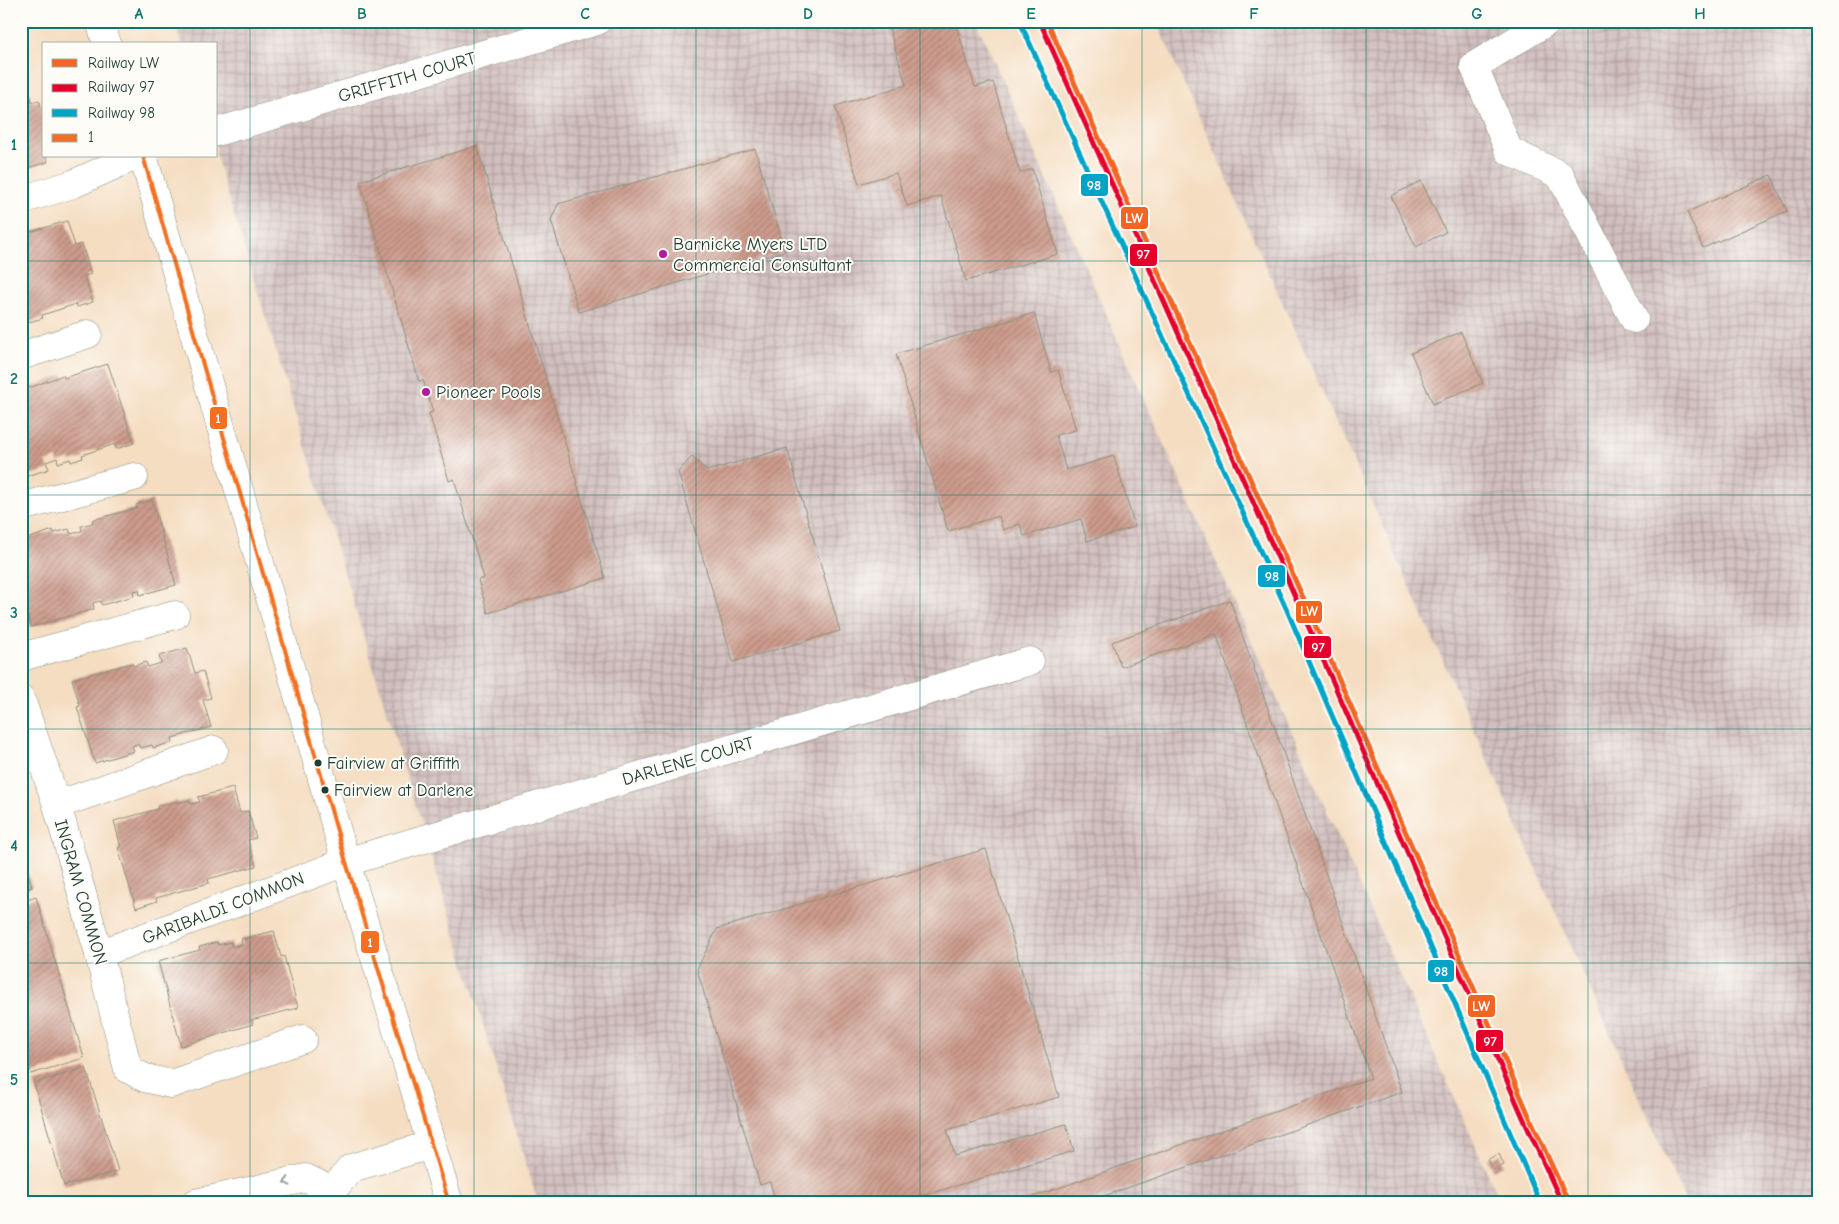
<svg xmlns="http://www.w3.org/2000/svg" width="1839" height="1224" font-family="'Comic Neue',sans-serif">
<defs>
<pattern id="industrial-grid" width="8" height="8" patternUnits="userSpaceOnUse" patternTransform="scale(1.25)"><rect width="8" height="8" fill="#d1bfbd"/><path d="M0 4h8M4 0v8" fill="none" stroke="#a99c9a"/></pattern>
<pattern id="building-hatch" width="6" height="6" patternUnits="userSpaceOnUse" patternTransform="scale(1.25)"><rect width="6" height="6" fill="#cd9c8d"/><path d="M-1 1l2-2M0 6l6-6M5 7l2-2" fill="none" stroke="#a68074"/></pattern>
</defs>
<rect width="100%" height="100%" fill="#fdfcf7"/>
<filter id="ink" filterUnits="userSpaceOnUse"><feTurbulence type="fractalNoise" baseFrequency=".02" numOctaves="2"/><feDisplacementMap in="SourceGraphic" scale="10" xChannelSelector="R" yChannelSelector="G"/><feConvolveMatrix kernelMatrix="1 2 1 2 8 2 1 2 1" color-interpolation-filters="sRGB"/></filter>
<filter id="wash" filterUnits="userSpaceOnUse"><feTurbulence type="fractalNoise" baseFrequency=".0096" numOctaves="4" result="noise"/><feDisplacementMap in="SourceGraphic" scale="20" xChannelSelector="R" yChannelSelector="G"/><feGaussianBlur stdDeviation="1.12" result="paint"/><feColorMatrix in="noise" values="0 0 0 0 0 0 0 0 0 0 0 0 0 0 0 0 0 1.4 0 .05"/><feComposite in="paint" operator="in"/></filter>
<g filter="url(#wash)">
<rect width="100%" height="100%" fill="#f5ddc1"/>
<g fill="url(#industrial-grid)">
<polygon points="174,21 976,21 1501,1203 538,1203 216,156 216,44 181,44"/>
<polygon points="1156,21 1818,21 1818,1203 1686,1203"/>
</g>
<g id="blocks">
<g fill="url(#building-hatch)">
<polygon points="887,21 955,21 975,87 993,82 1020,173 1032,169 1058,254 966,281 941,196 907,206 896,173 859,184 835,106 906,85"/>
<polygon points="24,76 32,102 39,100 44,116 44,136 40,137 44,149 44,156 46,156 48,162 21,170 21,77"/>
<polygon points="477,146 605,578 488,613 478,580 484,578 454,479 449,481 429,413 433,412 423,380 419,381 360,181"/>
<polygon points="755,149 785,251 579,312 551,220 558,204"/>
<polygon points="1771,175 1787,211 1703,248 1687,212"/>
<polygon points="1421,181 1446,232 1416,247 1391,196"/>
<polygon points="67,221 75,246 82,244 91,274 84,276 93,302 77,307 76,304 42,315 43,318 29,322 28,319 21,321 21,229 23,234"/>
<polygon points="1034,313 1051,372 1058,370 1076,430 1056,435 1066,470 1114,456 1135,527 1087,541 1081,519 1024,536 1020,524 1003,530 999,516 948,531 896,354"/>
<polygon points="1461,332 1483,383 1433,404 1411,353"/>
<polygon points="108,364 134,443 116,449 115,444 82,455 83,458 71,462 70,459 58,463 57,458 46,462 49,469 21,478 21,391 63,375 64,378"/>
<polygon points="787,448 840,631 733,662 678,472 692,457 707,471"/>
<polygon points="152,500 176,585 140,595 139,590 133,591 134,596 102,605 100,601 93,603 94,609 31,627 21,593 21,541 53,530 54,533 69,529 71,534 82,531 81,526 93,523 92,520 137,508 136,505"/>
<polygon points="1230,600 1402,1092 1084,1203 1016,1203 1371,1078 1216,634 1121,667 1112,642"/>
<polygon points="187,648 195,673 203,671 211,698 203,700 211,727 172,738 173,742 153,748 152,745 140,748 138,744 132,746 134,751 95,763 77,707 80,706 72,679 132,663 133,666 146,662 148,667 161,663 159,656"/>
<polygon points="233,788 240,813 248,811 256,838 248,840 256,866 208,879 209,883 156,898 157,901 136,908 118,848 121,847 114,821 158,809 157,806 177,801 177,803 189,800 191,804 200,802 198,797"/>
<polygon points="986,849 1059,1097 947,1130 955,1156 1066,1124 1074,1151 897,1203 776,1203 770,1182 760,1185 697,969 717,929"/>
<polygon points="21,852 32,887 21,891"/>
<polygon points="36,897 84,1058 31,1074 21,1042 21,902"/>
<polygon points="274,931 281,957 284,956 298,1008 251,1020 253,1024 181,1046 158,961 200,950 199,947 217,942 218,945 231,942 232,947 242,944 241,939"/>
<polygon points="86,1068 118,1171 64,1186 34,1083"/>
<polygon points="1499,1154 1504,1165 1493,1170 1488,1159"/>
</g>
</g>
</g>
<g filter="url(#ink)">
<use href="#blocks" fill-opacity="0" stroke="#8a8d7a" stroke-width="1"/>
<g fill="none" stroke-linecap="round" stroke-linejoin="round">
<g stroke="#8a8d7a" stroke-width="29">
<g id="minor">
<polyline points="1548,21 1474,66 1509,151 1560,175 1634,319"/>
<polyline points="216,132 597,21"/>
<polyline points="21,200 73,184 135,156"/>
<polyline points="21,356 88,334"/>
<polyline points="21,507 134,477"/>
<polyline points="21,657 175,615"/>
<polyline points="21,699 57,805 99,954 128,1069 145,1078 171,1084 303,1039"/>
<polyline points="57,805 214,750"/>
<polyline points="99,954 346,862 1030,661"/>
<polyline points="196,1203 306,1178 332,1191"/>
<polyline points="333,1203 332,1191 351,1168 431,1145"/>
</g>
</g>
<g stroke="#8a8d7a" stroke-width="29">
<g id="major">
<polyline points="100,21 107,44"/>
<polyline points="143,156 346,862 449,1203"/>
</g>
</g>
<use href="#minor" stroke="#fff" stroke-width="28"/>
<use href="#major" stroke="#fff" stroke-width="28"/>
<g stroke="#fdfcf7" stroke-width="8">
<polyline id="bus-1" points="143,156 346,862 449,1203"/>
</g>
<use href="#bus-1" stroke="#f26f23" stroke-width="4"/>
<g stroke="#fdfcf7" stroke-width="9">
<polyline id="rail-1" points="1047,21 1339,679 1531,1120 1569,1203"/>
</g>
<g stroke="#fdfcf7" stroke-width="9">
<polyline id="rail-2" points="1041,24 1333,682 1525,1122 1562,1203"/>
</g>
<g stroke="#fdfcf7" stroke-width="9">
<polyline id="rail-3" points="1021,24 1287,610 1540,1203"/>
</g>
<use href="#rail-1" stroke="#f26522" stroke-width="5"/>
<use href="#rail-2" stroke="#e4002b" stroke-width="5"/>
<use href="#rail-3" stroke="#02a4c6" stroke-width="5"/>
</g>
<defs><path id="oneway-chevron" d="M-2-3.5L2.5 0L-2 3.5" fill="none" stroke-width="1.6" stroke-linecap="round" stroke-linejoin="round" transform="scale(1.25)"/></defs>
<use stroke="#8f9e9a" href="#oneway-chevron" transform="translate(287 1182) rotate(167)"/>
</g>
<path fill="none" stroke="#0f766e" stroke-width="1" stroke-opacity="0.55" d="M250 21V1203M474 21V1203M696 21V1203M920 21V1203M1142 21V1203M1366 21V1203M1588 21V1203M21 261H1818M21 495H1818M21 729H1818M21 963H1818"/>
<g fill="#b5179e" stroke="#fdfcf7" stroke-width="2">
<circle cx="663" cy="254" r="5"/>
<circle cx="426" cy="392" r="5"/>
</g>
<g fill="#1f3d34" stroke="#fdfcf7" stroke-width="2">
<circle cx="318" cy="763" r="4.5"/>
<circle cx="325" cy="790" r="4.5"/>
</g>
<g text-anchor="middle" stroke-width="4" stroke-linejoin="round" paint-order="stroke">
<g font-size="17" fill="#1f3d34" stroke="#fdfcf7" text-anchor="start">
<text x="327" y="769">Fairview at Griffith</text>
<text x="334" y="796">Fairview at Darlene</text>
</g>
<g font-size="18" fill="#1f3d34" stroke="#fdfcf7">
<text transform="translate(407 77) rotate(-16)" y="6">GRIFFITH COURT</text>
<text transform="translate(688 761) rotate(-16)" y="6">DARLENE COURT</text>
<text transform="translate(81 892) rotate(74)" y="6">INGRAM COMMON</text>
<text transform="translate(223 908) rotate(-21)" y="6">GARIBALDI COMMON</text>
</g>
<g font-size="18" fill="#1f3d34" stroke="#fdfcf7" text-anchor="start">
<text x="673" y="250">Barnicke Myers LTD<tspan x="673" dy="21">Commercial Consultant</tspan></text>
<text x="436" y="398">Pioneer Pools</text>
</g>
</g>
<g stroke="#fdfcf7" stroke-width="2">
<rect x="1080" y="173" width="29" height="24" rx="5" fill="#02a4c6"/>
<rect x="1120" y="206" width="29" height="24" rx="5" fill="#f26522"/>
<rect x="1129" y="243" width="29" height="24" rx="5" fill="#e4002b"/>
<rect x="209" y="406" width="19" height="24" rx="5" fill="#f26f23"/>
<rect x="1257" y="564" width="29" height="24" rx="5" fill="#02a4c6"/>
<rect x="1295" y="600" width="28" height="24" rx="5" fill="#f26522"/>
<rect x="1303" y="635" width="29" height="24" rx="5" fill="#e4002b"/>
<rect x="360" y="930" width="20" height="24" rx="5" fill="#f26f23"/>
<rect x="1427" y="959" width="28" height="24" rx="5" fill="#02a4c6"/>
<rect x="1467" y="994" width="29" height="24" rx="5" fill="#f26522"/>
<rect x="1475" y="1029" width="29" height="24" rx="5" fill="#e4002b"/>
</g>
<g font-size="14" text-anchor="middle" font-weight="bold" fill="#fff">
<text x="1094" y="190">98</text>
<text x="1134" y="223">LW</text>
<text x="1143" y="259">97</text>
<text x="218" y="423">1</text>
<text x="1272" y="581">98</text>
<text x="1309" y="616">LW</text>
<text x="1318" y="652">97</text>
<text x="370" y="947">1</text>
<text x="1441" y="976">98</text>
<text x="1481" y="1011">LW</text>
<text x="1490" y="1046">97</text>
</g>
<rect width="1839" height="1224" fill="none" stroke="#fdfcf7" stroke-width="55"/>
<rect x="42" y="42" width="175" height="115" fill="#fdfcf7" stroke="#a4b0a9"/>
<rect x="52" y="59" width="25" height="8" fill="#f26522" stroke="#a4b0a9"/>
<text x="88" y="68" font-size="15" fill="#1f3d34">Railway LW</text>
<rect x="52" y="84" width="25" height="8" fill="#e4002b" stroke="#a4b0a9"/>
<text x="88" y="92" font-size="15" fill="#1f3d34">Railway 97</text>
<rect x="52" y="109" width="25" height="8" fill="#02a4c6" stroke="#a4b0a9"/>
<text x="88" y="118" font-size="15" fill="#1f3d34">Railway 98</text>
<rect x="52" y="134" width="25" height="8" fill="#f26f23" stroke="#a4b0a9"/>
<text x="88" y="142" font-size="15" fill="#1f3d34">1</text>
<rect x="28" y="28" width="1784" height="1168" fill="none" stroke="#0f766e" stroke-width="2"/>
<g font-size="16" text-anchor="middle" font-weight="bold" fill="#0f766e">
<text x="139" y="19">A</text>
<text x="362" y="19">B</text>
<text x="585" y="19">C</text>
<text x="808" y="19">D</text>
<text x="1031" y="19">E</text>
<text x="1254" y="19">F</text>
<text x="1477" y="19">G</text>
<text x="1700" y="19">H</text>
<text x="14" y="150">1</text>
<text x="14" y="384">2</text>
<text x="14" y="618">3</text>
<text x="14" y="851">4</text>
<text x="14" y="1085">5</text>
</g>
</svg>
